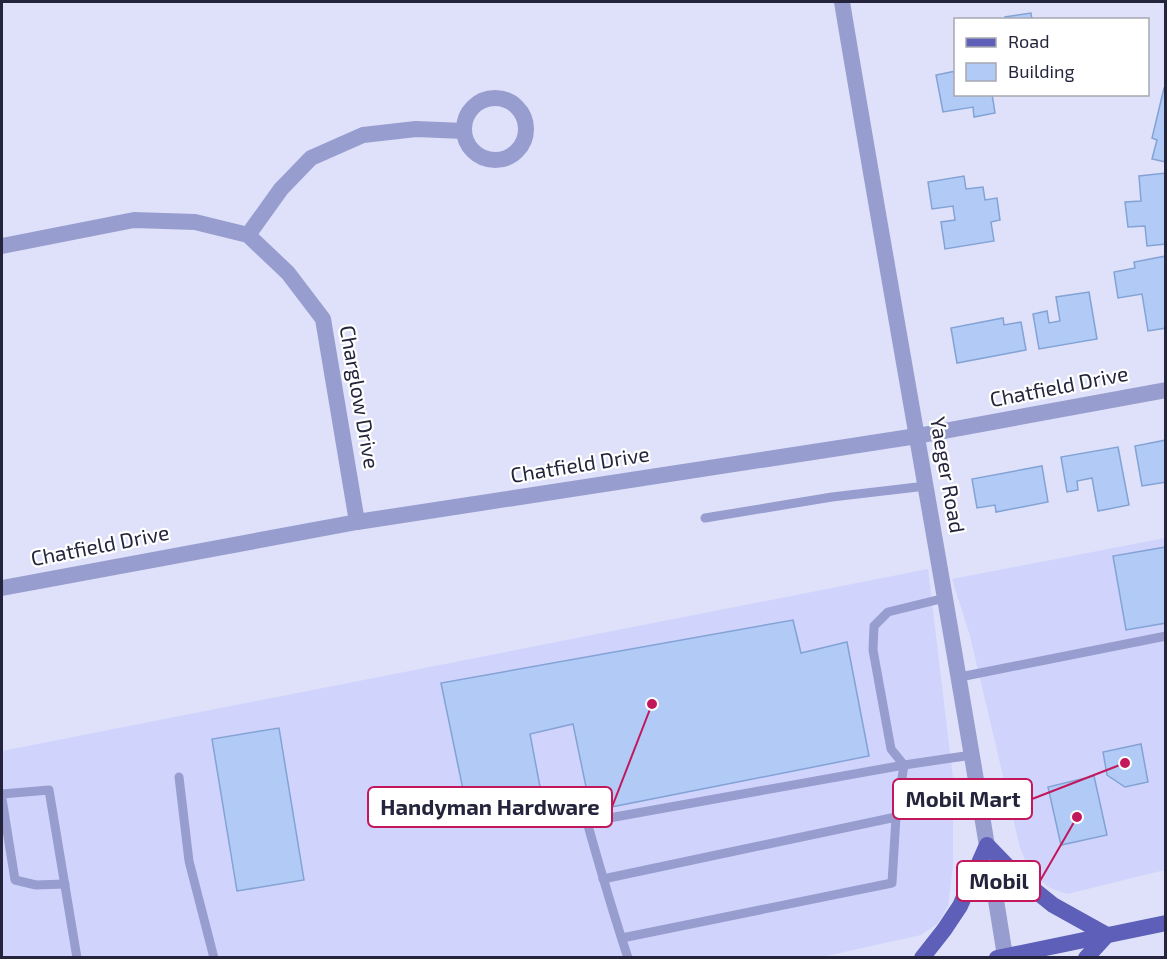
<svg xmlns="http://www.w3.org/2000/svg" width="1167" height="959" font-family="'Exo 2',sans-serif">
<rect width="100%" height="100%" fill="#dee1f9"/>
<g fill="#d0d4fc">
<polygon points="1165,538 1165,870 1067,894 1050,888 1031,873 1020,848 970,636 952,579"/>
<polygon points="928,569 953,778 953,866 948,906 937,924 921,935 817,958 2,958 2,751"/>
</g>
<g fill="#b1cbf6" stroke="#83a2d5" stroke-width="1.5">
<polygon points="1031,13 1032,20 1005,20 1005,17"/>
<polygon points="956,71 956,94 992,94 995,113 974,117 973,107 943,112 936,75"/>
<polygon points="1164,88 1166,88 1166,162 1152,159 1157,140 1152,138"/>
<polygon points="1166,173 1166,244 1147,246 1145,226 1128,227 1125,202 1141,201 1139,176"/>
<polygon points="964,176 966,189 983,187 985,200 997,198 1000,220 991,222 994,241 945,249 941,222 955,220 953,206 932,209 928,182"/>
<polygon points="1166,256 1166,328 1148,331 1142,294 1118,298 1114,272 1135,268 1134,262"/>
<polygon points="1089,292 1097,339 1039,349 1033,314 1047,311 1049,323 1060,321 1056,297"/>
<polygon points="1003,318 1004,325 1021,322 1026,350 957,363 951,328"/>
<polygon points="1166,440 1166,482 1142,486 1135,446"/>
<polygon points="1118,447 1129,505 1098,511 1092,478 1077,481 1078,490 1067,492 1061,457"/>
<polygon points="1042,466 1048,502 996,512 995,505 977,508 972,479"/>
<polygon points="1166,547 1166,623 1126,630 1113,556"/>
<polygon points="793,620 801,653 847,642 869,756 591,811 573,724 530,734 541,792 466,804 441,683"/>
<polygon points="279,728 304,880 237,891 212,739"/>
<polygon points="1141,744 1148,782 1125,787 1107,775 1103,752"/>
<polygon points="1094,776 1107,835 1061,845 1048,787"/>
</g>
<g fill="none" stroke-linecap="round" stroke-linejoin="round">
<g stroke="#989dcf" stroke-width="9">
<polyline points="705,518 832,497 926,486"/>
<polyline points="945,598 888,612 874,626 873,650 891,749 904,765 972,755"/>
<polyline points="960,677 1166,636"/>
<polyline points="179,777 189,861 214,958"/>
<polyline points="2,794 49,790 77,958"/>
<polyline points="2,799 15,880 36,885 65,884"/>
<polyline points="603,879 896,817"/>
<path d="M622 938 892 883 896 817 904 765 587 822C600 868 613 913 628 958"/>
</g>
<g stroke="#989dcf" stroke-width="16">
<circle cx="495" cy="129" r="31"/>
<polyline points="248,235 281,189 311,158 363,135 416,129 464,131"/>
<polyline points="2,246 134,220 195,222 248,235 288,273 323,319 357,522"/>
<polyline points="2,588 357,522 917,436 1166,390"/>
</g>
<path stroke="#989dcf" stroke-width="16" d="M842 2C895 320 954 637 1005 956"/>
<g stroke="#5e5fb8" stroke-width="16">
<polyline points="922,958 944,930 960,906 987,845 1017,876 1053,905 1107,935"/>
<polyline points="997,958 1166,923"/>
<polyline points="1086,958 1107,935"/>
</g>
</g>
<g text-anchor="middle" stroke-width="4.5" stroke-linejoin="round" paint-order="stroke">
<g font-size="21" fill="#24253c" stroke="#fff">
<text transform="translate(1059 387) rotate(-11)" y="7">Chatfield Drive</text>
<text transform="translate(359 397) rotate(80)" y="7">Charglow Drive</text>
<text transform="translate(580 465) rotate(-9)" y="7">Chatfield Drive</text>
<text transform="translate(947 475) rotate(80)" y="7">Yaeger Road</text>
<text transform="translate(100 546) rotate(-11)" y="7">Chatfield Drive</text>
</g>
</g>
<path fill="none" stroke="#c2185b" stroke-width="2" d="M1125 763L1032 799M652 704L612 807M1077 817L1040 881"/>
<g fill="#c2185b" stroke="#fff" stroke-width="2">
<circle cx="1125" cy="763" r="6"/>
<circle cx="652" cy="704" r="6"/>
<circle cx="1077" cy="817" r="6"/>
</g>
<g fill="#fff" stroke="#c2185b" stroke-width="2">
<rect x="893" y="779" width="139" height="40" rx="6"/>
<rect x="368" y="787" width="244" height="40" rx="6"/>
<rect x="957" y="861" width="83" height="40" rx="6"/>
</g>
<g font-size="22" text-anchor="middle" font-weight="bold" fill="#24253c">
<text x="963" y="807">Mobil Mart</text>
<text x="490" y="815">Handyman Hardware</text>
<text x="999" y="889">Mobil</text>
</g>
<rect width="1167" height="959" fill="none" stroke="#24253c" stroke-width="6"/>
<rect x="954" y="18" width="195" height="78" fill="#ffffff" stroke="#a7a8b1" stroke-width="1.5"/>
<rect x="966" y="38" width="30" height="9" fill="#5e5fb8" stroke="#a7a8b1" stroke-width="1.5"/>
<text x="1008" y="48" font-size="18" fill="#24253c">Road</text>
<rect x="966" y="63" width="30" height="18" fill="#b1cbf6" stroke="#a7a8b1" stroke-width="1.5"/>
<text x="1008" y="78" font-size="18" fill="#24253c">Building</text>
</svg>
